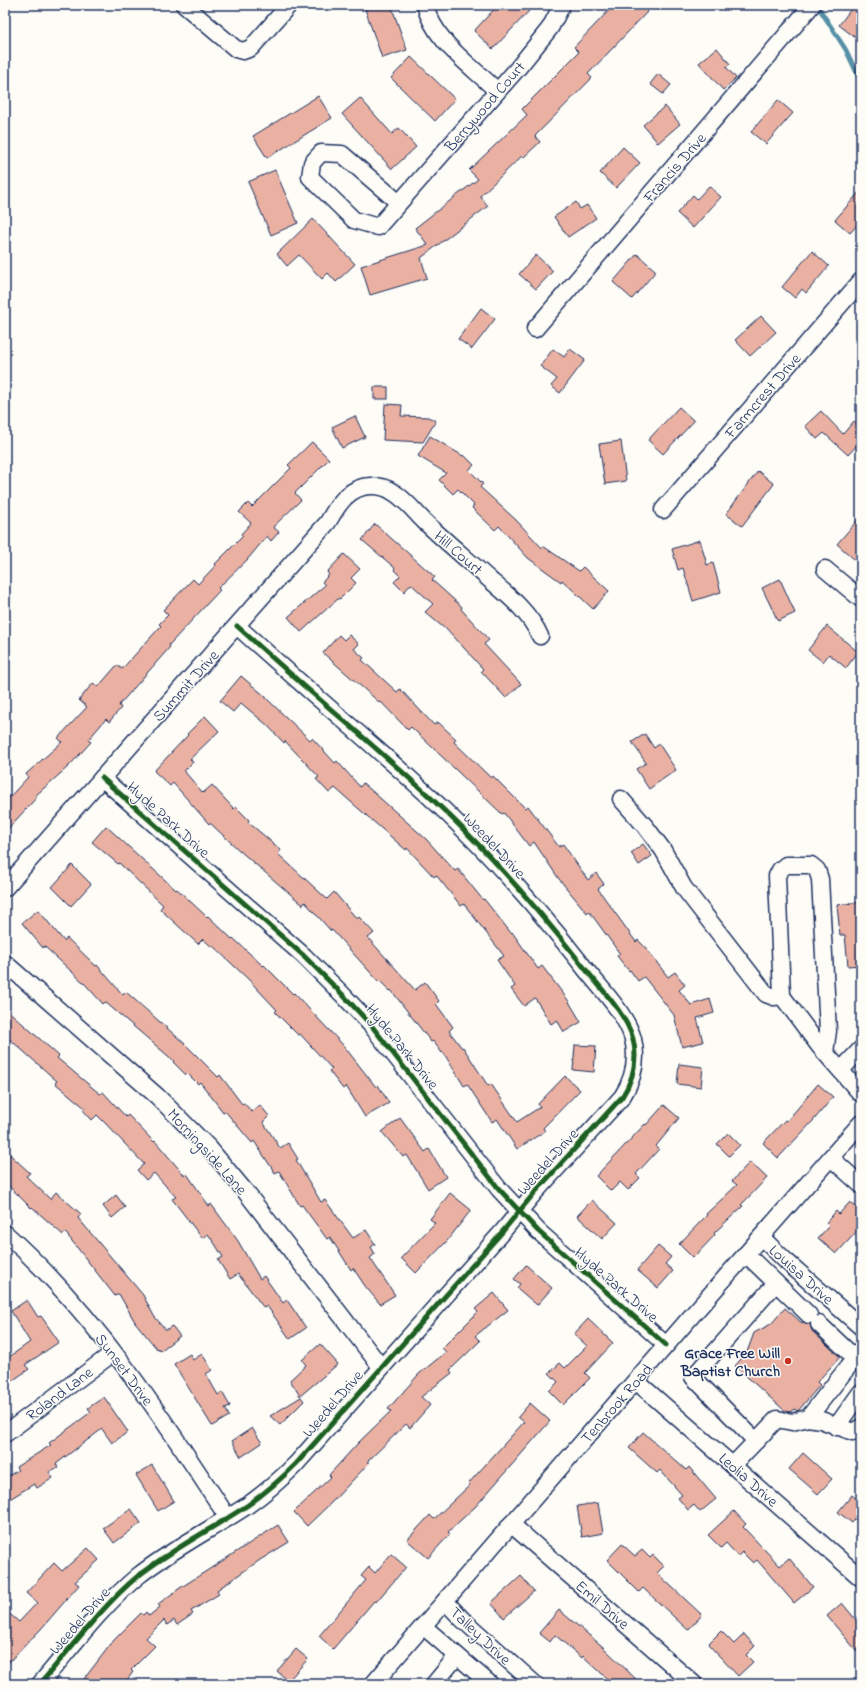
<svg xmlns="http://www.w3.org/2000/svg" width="866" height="1689" font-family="'Indie Flower',sans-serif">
<rect width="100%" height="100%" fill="#fdfcf7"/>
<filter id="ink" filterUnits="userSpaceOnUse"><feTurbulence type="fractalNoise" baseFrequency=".025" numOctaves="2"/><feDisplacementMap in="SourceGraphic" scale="8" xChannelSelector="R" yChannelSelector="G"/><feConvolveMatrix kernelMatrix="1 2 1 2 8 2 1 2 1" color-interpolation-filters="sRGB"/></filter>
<g filter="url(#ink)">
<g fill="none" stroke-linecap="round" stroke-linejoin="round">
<polyline stroke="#5790a7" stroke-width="4.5" points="817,5 846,50 861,82"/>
</g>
<g fill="#eab1a2" stroke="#1b2f5e">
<polygon points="376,5 391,5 407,50 382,58 365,9"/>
<polygon points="498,5 522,5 529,11 493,49 474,31"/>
<polygon points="614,5 642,5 648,11 588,74 592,78 535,136 540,142 524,157 523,155 480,196 488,206 421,258 427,278 370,295 361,266 428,245 415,228 478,179 469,170 527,115 522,109 579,52 574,47"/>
<polygon points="854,5 861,5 861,42 839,25"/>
<polygon points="717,48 730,64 726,67 736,78 723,90 699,63"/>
<polygon points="411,57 455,99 435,121 391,78"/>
<polygon points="658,74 671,85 663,94 650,84"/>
<polygon points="318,96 332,118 267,158 253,136"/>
<polygon points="360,98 392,134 399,128 416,147 392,169 342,114"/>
<polygon points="778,100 793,113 766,144 751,132"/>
<polygon points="665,106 680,124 658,143 643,125"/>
<polygon points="623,147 640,163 616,188 600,173"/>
<polygon points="275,170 298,223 271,235 248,182"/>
<polygon points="709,186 721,197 693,228 677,213 693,195 697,199"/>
<polygon points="861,190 861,221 850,233 835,220"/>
<polygon points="576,202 580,209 587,205 596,218 568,237 554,217"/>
<polygon points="313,219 355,264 336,282 328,273 322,279 299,255 287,266 277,254"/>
<polygon points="812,251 829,266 806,293 802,289 795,298 782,287"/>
<polygon points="637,254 656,271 632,299 613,282"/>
<polygon points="536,255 553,271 536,289 519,274"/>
<polygon points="481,308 495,319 472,349 458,339"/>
<polygon points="761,316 776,332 750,356 735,340"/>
<polygon points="553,349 564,357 570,349 585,360 560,393 551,386 557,379 540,366"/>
<rect x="374" y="387" width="14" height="12"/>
<polygon points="385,404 402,405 401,416 428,417 436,421 423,442 383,440"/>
<polygon points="679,407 694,421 663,454 648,440"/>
<polygon points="821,411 843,434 854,421 861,427 861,441 848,455 824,433 817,439 805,426"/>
<polygon points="355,416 365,437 342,448 332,427"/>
<polygon points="430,436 463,456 464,455 474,465 469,470 483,484 480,487 516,520 542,548 543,546 579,571 583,567 609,591 593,609 562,580 561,582 528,558 499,526 495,530 472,508 474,505 458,489 453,494 439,480 446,473 418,456"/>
<polygon points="621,441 626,481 605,484 599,444"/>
<polygon points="312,442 329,459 295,493 301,500 273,527 279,532 271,541 267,536 247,560 218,588 220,590 169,645 170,647 119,705 121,708 109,722 106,719 88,740 91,742 69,766 35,796 37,797 5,832 5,802 28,777 26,774 62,742 58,738 87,707 79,700 93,683 98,687 117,665 122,669 161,626 159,624 168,615 163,610 193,579 198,584 216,565 215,564 243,536 241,534 251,523 239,512 248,503 252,507 291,468 288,465"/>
<polygon points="758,471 774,484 742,526 726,514"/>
<polygon points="861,516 861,552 855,560 837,544"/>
<polygon points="375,524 435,577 432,580 462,607 461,609 489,640 484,644 521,684 506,698 481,671 483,669 445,627 444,628 425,612 433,604 411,584 404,592 394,582 400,576 394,570 395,568 362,540"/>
<polygon points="700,540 707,565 713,563 721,592 693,601 683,568 678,570 672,549"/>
<polygon points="344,554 360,569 351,578 356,583 340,599 339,598 301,632 288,617 325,585 322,582 329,575 327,572"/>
<polygon points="780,579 795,613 778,621 762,588"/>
<polygon points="827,626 858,652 846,668 829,654 823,662 808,650"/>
<polygon points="339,635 344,640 349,635 359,644 354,649 364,658 362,660 397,692 400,689 434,725 438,722 456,739 454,742 491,778 493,776 525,808 528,806 559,847 563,844 588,880 596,873 604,884 598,889 636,942 638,940 644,946 668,977 675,972 685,985 679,990 691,1005 710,999 714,1013 697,1018 703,1042 682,1047 674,1015 644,977 638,981 630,970 629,971 617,956 620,954 589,911 587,913 559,879 534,842 529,846 504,813 502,814 411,727 408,730 381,702 380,703 323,653"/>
<polygon points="241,676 266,697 266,698 310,740 312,738 335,763 337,761 360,787 363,783 426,839 455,871 458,869 483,900 484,899 511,933 512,932 538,969 542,966 568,1000 581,1022 564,1032 557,1020 551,1024 535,998 524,1006 511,989 515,986 497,960 504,956 464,904 461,906 436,875 434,877 407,848 406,850 335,788 329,793 316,779 319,777 285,741 284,743 267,725 241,703 233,712 220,701"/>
<polygon points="205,716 219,731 190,759 193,762 184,771 203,793 212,785 234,809 236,807 249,820 248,822 281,850 278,854 327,899 334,892 357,919 359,917 374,933 368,938 415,990 425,982 439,1001 436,1004 453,1027 449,1031 462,1048 463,1047 488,1086 491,1084 517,1122 540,1107 538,1104 565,1076 580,1090 543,1128 545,1131 517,1149 497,1119 492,1122 467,1084 464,1086 443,1052 442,1053 433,1041 431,1042 391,990 390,991 380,981 379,982 332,930 331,931 305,902 303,905 240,851 210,823 209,824 173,783 170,786 154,771 188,735 187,734"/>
<polygon points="645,734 654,748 659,744 676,770 649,789 636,769 646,763 632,742"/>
<polygon points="106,826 176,890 177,889 207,917 208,916 232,939 233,938 263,966 264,965 293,994 294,993 343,1045 376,1087 378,1085 389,1103 365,1117 346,1086 343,1089 329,1071 332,1069 300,1034 298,1035 275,1012 277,1010 249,980 213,946 212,947 203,939 198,944 160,909 163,905 119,863 118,864 92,842"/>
<polygon points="643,844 652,856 639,865 631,853"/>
<polygon points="72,865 91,884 71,906 52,887"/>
<polygon points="861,902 861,965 848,966 845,935 840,935 837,905"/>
<polygon points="38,910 64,941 67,938 96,966 97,965 123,995 126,992 185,1044 218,1077 220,1075 242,1104 244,1103 252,1112 260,1105 269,1116 263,1122 280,1148 288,1143 298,1159 296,1160 321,1202 325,1200 353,1238 366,1230 375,1244 371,1247 375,1254 370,1258 395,1295 380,1304 365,1286 353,1268 351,1270 330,1237 327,1239 302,1205 300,1206 279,1171 275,1173 254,1141 252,1143 225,1111 223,1112 200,1082 198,1084 187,1073 186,1075 173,1062 174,1061 105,1002 103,1004 84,983 44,946 43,948 22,923"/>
<polygon points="5,1008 59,1056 57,1058 100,1094 103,1092 126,1117 128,1115 154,1142 155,1141 185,1176 187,1174 209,1206 211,1204 238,1241 260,1279 264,1276 283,1303 287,1300 306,1328 290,1339 267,1306 264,1308 238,1274 230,1279 218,1260 223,1257 215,1244 208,1234 202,1238 172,1199 176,1197 154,1173 146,1180 137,1170 144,1164 105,1123 97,1115 92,1120 83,1110 85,1108 55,1083 57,1081 5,1035"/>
<polygon points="575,1045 596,1046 594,1072 573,1070"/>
<polygon points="679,1064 703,1067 701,1087 677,1084"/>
<polygon points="818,1084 833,1097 813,1121 778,1158 763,1143 785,1120 787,1121"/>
<polygon points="664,1105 679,1118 656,1146 659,1149 636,1174 640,1178 628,1190 620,1182 611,1191 596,1176 645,1124 646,1125"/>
<polygon points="400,1118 425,1152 429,1149 446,1177 428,1189 407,1155 403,1157 382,1132"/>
<polygon points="728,1133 740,1145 729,1156 717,1144"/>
<polygon points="5,1150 30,1173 26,1176 50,1199 56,1192 81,1214 78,1218 143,1295 154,1316 166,1330 172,1326 180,1336 160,1351 158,1348 157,1349 135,1322 119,1294 115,1296 65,1232 63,1235 32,1207 31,1208 5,1182"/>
<polygon points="750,1162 767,1178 741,1205 743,1206 714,1233 715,1235 693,1258 679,1244 707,1215 706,1214 737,1185 732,1181"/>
<polygon points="450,1193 471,1210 447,1241 416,1273 401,1258 435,1223 430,1219"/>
<polygon points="116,1195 125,1207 112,1218 103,1206"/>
<polygon points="592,1200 617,1223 602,1239 577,1216"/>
<polygon points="850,1202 861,1211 861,1227 836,1254 818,1238 829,1226 826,1223 836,1211 839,1214"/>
<polygon points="658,1246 671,1257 665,1264 673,1271 658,1288 637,1270"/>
<polygon points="526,1265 552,1288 537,1305 517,1288 520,1284 514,1279"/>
<polygon points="494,1293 508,1310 475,1336 480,1341 450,1370 452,1373 421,1397 430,1405 410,1428 406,1424 367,1462 369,1463 333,1501 307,1526 294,1512 331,1477 329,1475 359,1442 391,1411 388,1409 419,1374 446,1352 442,1348 478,1312 475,1309"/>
<polygon points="27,1300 38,1317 41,1316 59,1342 25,1365 29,1369 5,1386 5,1360 30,1342 11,1311"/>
<polygon points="785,1308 802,1323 803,1322 810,1324 812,1331 840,1357 817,1382 820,1385 798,1411 794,1409 790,1412 785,1411 735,1366 747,1352 754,1333 771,1324"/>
<polygon points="588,1319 613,1343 585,1373 590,1378 563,1405 549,1391 558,1382 549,1373 560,1363 565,1368 587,1346 574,1334"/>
<polygon points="320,1344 338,1364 300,1396 290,1380 306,1365 302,1360"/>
<polygon points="190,1354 193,1360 202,1354 212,1370 206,1374 218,1395 222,1392 230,1406 225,1408 229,1416 212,1426 174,1364"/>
<polygon points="104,1397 128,1432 112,1443 102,1429 56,1464 58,1467 49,1472 53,1478 37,1488 34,1484 5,1502 5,1478 18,1470 16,1467 51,1445 49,1443 91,1412 88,1408"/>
<polygon points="301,1397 304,1401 280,1425 270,1416"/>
<polygon points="530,1403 550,1421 476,1506 448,1532 450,1534 428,1558 407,1540 430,1515 434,1519 470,1485 468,1484 524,1422 518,1417"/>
<polygon points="252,1428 262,1443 241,1457 232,1441"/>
<polygon points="643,1432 686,1470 689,1467 716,1499 700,1512 694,1505 688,1510 678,1498 682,1495 660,1470 657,1473 629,1448"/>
<polygon points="803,1453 832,1479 818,1494 789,1469"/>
<polygon points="152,1465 174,1501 158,1511 136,1475"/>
<polygon points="852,1495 861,1503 861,1513 852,1523 838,1512"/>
<polygon points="598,1503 603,1533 582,1537 577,1506"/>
<polygon points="131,1509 141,1523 114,1543 103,1528"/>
<polygon points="734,1511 746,1524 743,1527 780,1566 789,1558 813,1587 794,1603 757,1560 753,1563 742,1552 738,1556 726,1543 721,1548 708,1535"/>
<polygon points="278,1525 289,1542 260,1560 217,1590 219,1594 191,1611 193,1614 177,1625 174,1620 167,1625 164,1620 146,1638 155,1646 131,1670 133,1672 124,1684 90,1684 84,1679 114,1640 141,1613 143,1615 146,1612 149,1616 160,1607 158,1604 180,1588"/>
<polygon points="622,1544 635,1556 642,1550 650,1558 653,1555 664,1566 657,1573 702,1615 688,1630 643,1588 639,1592 607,1560"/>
<polygon points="88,1548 99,1560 75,1582 79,1585 41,1629 5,1666 5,1610 19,1622 37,1603 26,1593 54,1563 62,1571"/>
<polygon points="391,1554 406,1567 376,1602 374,1601 333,1649 319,1636 366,1580 361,1576 369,1567 375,1573"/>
<polygon points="521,1576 534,1591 504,1618 491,1603"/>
<polygon points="842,1603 861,1626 861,1656 827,1616"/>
<polygon points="559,1610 602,1646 641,1684 613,1684 583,1656 582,1658 555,1635 550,1642 539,1633"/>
<polygon points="721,1631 734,1644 744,1634 755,1646 746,1655 753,1662 738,1676 708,1644"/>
<polygon points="296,1649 308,1659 288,1681 277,1671"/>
</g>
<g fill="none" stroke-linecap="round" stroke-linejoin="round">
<g stroke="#1b2f5e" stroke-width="19">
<g id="minor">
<polyline points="184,5 236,49 243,51 251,48 289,5"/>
<path d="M425 5C435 43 471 65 497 91"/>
<polyline points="399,203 342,154 321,153 312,163 310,177 354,220 378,227 518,68 550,28 562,5"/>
<polyline points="535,329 812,5"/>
<polyline points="663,510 861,281"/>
<polyline points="825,569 861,599"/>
<polyline points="102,778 304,956 343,995 371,1025 499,1189 538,1231 666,1345"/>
<polyline points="621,799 645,826 663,850 684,888 766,994 774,997 782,996 820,1047 861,1094"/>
<path d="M5 888 328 522C338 504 350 485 373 486 380 486 387 488 393 492 405 499 414 511 424 521 445 541 468 560 490 580 510 597 529 612 540 636"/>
<polyline points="5,963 157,1096 210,1149 245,1191 381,1367"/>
<polyline points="782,996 777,876 780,870 786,865 811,865 817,870 820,879 828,1031 825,1052"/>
<polyline points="841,1070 861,1049"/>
<polyline points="831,1158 861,1185"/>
<path d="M5 1233C94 1312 163 1418 228 1518"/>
<polyline points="761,1237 786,1261 861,1327"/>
<polyline points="746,1254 776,1283 693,1377 756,1441 777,1419 792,1422 808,1418 821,1420 853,1432 861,1427"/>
<polyline points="776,1283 809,1315"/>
<polyline points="636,1381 861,1578"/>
<polyline points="808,1418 855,1358 819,1324"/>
<polyline points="836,1427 861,1392"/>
<polyline points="5,1434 113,1353"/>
<polyline points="733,1465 756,1441"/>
<polyline points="511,1524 694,1684"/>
<polyline points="445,1601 462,1619 535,1684"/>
<polyline points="423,1626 490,1684"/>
<path d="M40 1684C70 1649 103 1605 138 1576 172 1549 212 1529 248 1505 265 1493 281 1479 296 1464L503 1231 536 1191 622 1097C633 1080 638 1060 633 1039 626 1013 599 987 583 966 546 919 507 873 465 831 433 798 398 768 364 738 321 701 279 664 237 626"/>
<polyline points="373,1684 688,1320 861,1123"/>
<polyline points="434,1684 457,1656"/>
</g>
</g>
<use href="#minor" stroke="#fdfcf7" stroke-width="16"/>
<g stroke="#fdfcf7" stroke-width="8">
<g id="cycleway">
<polyline points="102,778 304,956 343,995 371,1025 499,1189 538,1231 666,1345"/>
<path d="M40 1684C70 1649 103 1605 138 1576 172 1549 212 1529 248 1505 265 1493 281 1479 296 1464L503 1231 536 1191 622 1097C633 1080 638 1060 633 1039 626 1013 599 987 583 966 546 919 507 873 465 831 433 798 398 768 364 738 321 701 279 664 237 626"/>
</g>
</g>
<use href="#cycleway" stroke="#1b5e20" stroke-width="5"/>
</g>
</g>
<circle fill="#c8321e" stroke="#fdfcf7" stroke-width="1.5" cx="788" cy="1361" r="4"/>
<g text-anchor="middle" stroke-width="3" stroke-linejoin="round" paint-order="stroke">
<g font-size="16" fill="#1b2f5e" stroke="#fdfcf7">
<text transform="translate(484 106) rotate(-49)" y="6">Berrywood Court</text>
<text transform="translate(674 167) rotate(-49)" y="6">Francis Drive</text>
<text transform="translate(762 395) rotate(-49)" y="6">Farmcrest Drive</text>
<text transform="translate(459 552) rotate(41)" y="6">Hill Court</text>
<text transform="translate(185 685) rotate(-48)" y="6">Summit Drive</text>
<text transform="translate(169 819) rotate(42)" y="6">Hyde Park Drive</text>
<text transform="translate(495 845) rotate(47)" y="6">Weedel Drive</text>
<text transform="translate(403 1046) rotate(51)" y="6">Hyde Park Drive</text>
<text transform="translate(208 1151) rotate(48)" y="6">Morningside Lane</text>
<text transform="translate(547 1161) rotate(-48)" y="6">Weedel Drive</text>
<text transform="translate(802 1274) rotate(42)" y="6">Louisa Drive</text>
<text transform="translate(617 1284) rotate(41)" y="6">Hyde Park Drive</text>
<text transform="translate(125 1369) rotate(53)" y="6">Sunset Drive</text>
<text transform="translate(59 1393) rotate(-37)" y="6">Roland Lane</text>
<text transform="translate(332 1403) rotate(-49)" y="6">Weedel Drive</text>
<text transform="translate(616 1403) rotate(-49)" y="6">Tenbrook Road</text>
<text transform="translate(749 1479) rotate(41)" y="6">Leolia Drive</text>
<text transform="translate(603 1604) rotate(41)" y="6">Emil Drive</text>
<text transform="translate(79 1620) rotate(-49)" y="6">Weedel Drive</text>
<text transform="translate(481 1635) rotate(43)" y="6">Talley Drive</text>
</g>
<g font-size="16" font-weight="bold" fill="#1b2f5e" stroke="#fdfcf7" text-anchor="end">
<text x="780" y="1358">Grace Free Will<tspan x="780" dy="18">Baptist Church</tspan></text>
</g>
</g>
<rect width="866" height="1689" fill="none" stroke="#fdfcf7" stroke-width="20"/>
<rect x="10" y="10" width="846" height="1669" fill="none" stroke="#1b2f5e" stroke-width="1.5" filter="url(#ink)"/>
</svg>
